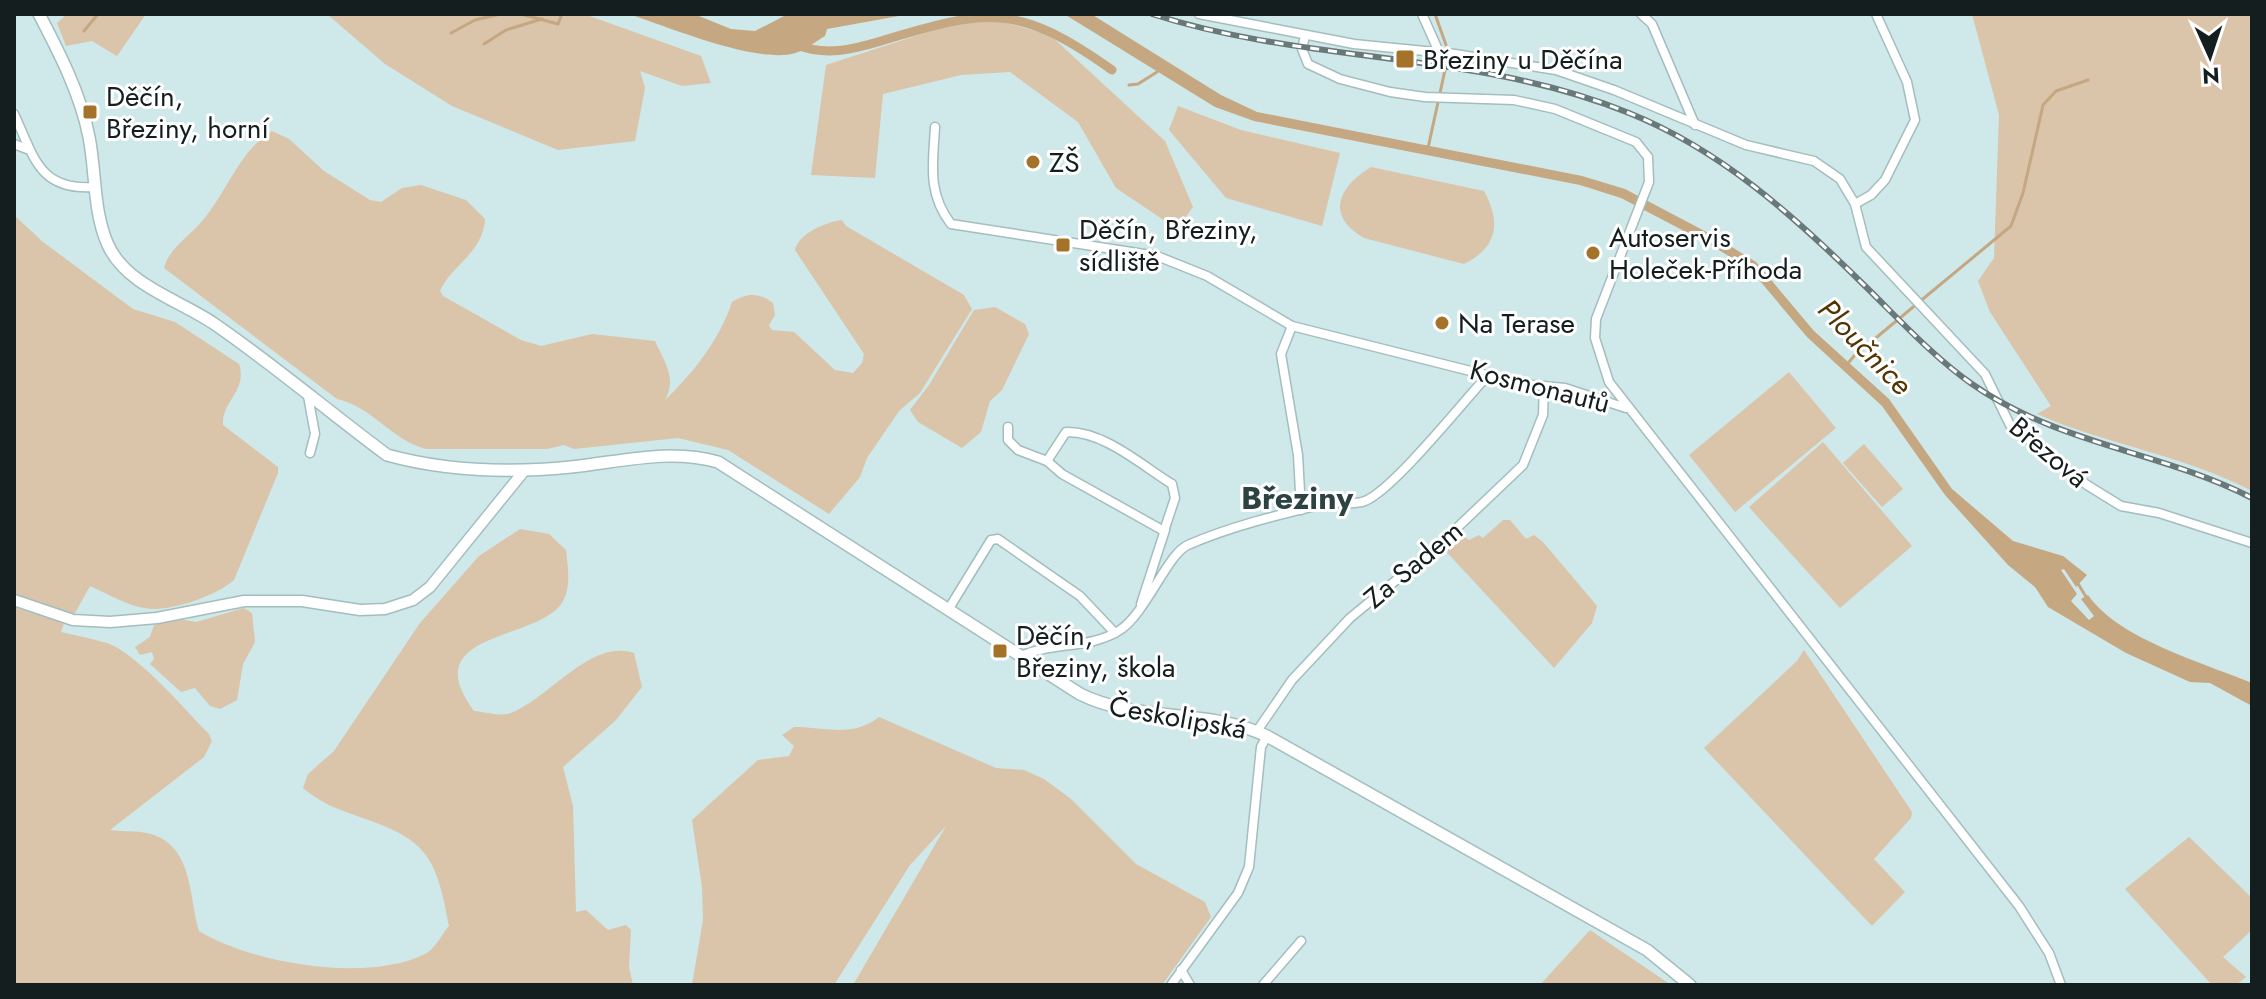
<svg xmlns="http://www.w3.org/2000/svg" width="2266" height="999" font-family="Jost,sans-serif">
<rect width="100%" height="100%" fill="#cfe8e9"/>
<g fill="#dac4aa">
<polygon points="67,14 146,14 117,56 92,41 66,46 57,23"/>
<polygon points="327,14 584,14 701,56 711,83 682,86 640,71 645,88 635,141 558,150 452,106 385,64"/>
<path d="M1972 14H2252V491C2184 455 2107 445 2037 414L2051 406 1990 312 1978 281 1994 258 1999 115Z"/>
<polygon points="976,22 1004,22 1050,35 1165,141 1193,207 1177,229 1116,188 1078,122 1010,72 961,75 883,94 875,178 811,175 826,65 937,29"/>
<polygon points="1178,106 1241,130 1340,153 1322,226 1226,198 1169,130"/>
<path d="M272 131 289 139 324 171 370 200 381 202 402 188 421 185 466 200 485 219C483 253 452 264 440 291L443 296 521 340 541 346 592 334 655 341C665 363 677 378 665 400 693 373 719 341 732 302 747 293 758 292 773 303L775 315 769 325 772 330 794 332 835 370 853 373 862 363 864 354 795 250C799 233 826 222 842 220L846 226 964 295 972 309 920 393 899 411 867 458 860 477 829 514 728 450 678 438 574 449 564 445 547 449H426C391 440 373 407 337 399L164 268C169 248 191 235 203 220 227 192 239 151 272 131Z"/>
<path d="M1371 167 1484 191C1501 222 1498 247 1464 264L1364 238C1325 216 1338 187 1371 167Z"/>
<path d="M14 215 43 242 133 309 175 322 239 364C248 390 221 402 223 425L278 467V473L234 580C216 596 168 613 144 608 126 605 106 593 90 586L74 615 14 594Z"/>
<polygon points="995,307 1025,324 1029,334 1002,390 990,401 981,432 962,448 918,422 910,410 929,385 974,310"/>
<polygon points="1789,372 1836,428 1735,512 1689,455"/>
<polygon points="1823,442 1912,546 1840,608 1749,507"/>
<polygon points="1864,444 1903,489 1882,507 1843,463"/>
<polygon points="1503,520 1510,520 1526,539 1534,535 1543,542 1597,606 1592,623 1554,668 1442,547 1458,532 1469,540 1479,535 1483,538"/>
<path d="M520 529 549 534 566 550C568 570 573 594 556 610 519 641 419 637 474 711 485 712 501 717 511 713 550 698 590 639 634 653L642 687 616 720 563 767 573 806 576 912 586 910 608 930 626 925 631 930 629 967 633 985H14V607L64 623 61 632C78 636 93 639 107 643 138 654 185 710 209 734L212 741 204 757 110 830C124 832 141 830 154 835 193 849 189 897 199 931 253 964 367 983 425 954 435 949 442 934 449 926 436 854 426 839 357 816 335 808 321 803 303 788L308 774 334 751 420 623 479 556Z"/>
<polygon points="244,608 252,613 255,642 243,664 237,700 220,709 210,706 195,688 181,692 150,664 154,659 152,652 140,655 135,647 150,637 154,625 179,619 196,622"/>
<polygon points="1804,650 1912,812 1911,818 1874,859 1905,892 1872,926 1704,748 1797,661"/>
<path d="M879 717 996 768 1024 770 1044 779 1071 799 1136 864 1205 902 1211 917 1162 985H853L946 826 910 865 834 985H692L703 920 702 887 692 820 758 760 789 756 794 746 782 735 794 727C826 727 853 738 879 717Z"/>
<polygon points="2189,837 2252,898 2252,930 2223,957 2246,977 2236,985 2212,985 2125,889"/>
<polygon points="1590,930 1671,985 1540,985"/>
</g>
<g fill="#c5a781">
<path d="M629 14H694L731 29 755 31 788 14H910L827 29 825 36C816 41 807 49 798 52 763 67 666 26 629 14Z"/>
<path d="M1064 14H1091L1221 95 1257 112 1582 176 1625 189 1714 236 1756 262 1814 331 1889 399 1952 489 2013 541 2063 556 2087 575 2076 587 2064 569 2061 570 2077 594 2071 601 2089 620 2094 616 2081 599 2088 595C2118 639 2204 663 2252 683V706L2210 683 2190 682 2126 653 2048 607 2035 587 2008 565 1945 495 1882 406 1807 337 1750 269 1709 244 1621 198 1580 185 1254 121 1215 107Z"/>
</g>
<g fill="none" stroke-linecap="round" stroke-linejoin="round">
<g stroke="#c5a781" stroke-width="3">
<polyline points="521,14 558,24 562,14"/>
<polyline points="1435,14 1446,45"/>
<polyline points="84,31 98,14"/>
<polyline points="451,33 475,20 500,14"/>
<polyline points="484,44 506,30 542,19"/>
<polyline points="1129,85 1138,84 1157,72"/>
<polyline points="1428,148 1445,70"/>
<polyline points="1845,367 1854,356 2011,226 2023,193 2043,105 2056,91 2088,80"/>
<polyline points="2077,582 2088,600"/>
</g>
<path stroke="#c5a781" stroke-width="9" d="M797 45C826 56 851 50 881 41 988 9 1016 2 1112 70"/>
<g stroke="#a4bdbe" stroke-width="11">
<g id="minor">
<polyline points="1199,14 1354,44 1455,54 1556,70 1614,90 1746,145 1814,161 1840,179 1855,204 1866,247 1985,374 2010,425 2087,485 2121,506 2159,513 2252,543"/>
<polyline points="1422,14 1439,52"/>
<polyline points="1641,14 1652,24 1695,125"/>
<polyline points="1305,36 1302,49 1308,64 1340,79 1390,92 1425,97 1514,100 1555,109 1636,142 1648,157 1649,182 1596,319 1595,338 1609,382 2019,906 2049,953 2061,985"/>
<path d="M14 114C34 156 38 191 95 187"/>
<path d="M935 127C933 164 927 193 951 224L1157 256 1207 276 1292 326 1522 384 1565 388 1626 408"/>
<polyline points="14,144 27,149"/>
<polyline points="1855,204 1871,195 1885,180 1915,120 1907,82 1876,14"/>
<polyline points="1292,326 1281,354 1298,455 1301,510"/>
<polyline points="308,396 315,434 310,453"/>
<polyline points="1008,427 1008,440 1018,450 1047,461"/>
<path d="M1066 432C1104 431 1141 465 1172 484L1175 498 1164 531 1062 474 1047 461Z"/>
<polyline points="1141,604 1165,530"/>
<polyline points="948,610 991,540 998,539 1080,596 1115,633"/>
<path d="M1021 656C1052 642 1091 649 1120 630 1146 613 1168 553 1188 545 1231 526 1282 514 1328 503 1340 501 1353 506 1365 501 1394 489 1463 402 1488 375"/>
<polyline points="1257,731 1292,680 1350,618 1439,545 1523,465 1543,415 1544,386"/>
<polyline points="1181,970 1190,985"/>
<polyline points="1171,985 1238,893 1249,867 1261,747 1267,736"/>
<polyline points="1263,985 1301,941"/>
</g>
</g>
<g stroke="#a4bdbe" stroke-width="13">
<polyline id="tertiary" points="14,600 73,620 110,622 157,618 244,601 302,601 360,610 385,609 413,600 430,587 524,471"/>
</g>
<g stroke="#a4bdbe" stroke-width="14">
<path id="secondary" d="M39 14C59 52 81 95 89 137 96 172 93 212 108 245 126 285 179 300 213 323 273 364 329 412 387 455 445 471 511 473 571 467 620 462 669 448 718 462L1080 694C1138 723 1208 708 1267 736L1647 950 1690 985"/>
</g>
<use href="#minor" stroke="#fff" stroke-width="8"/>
<use href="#tertiary" stroke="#fff" stroke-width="10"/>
<use href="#secondary" stroke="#fff" stroke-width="11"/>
<g stroke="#69797a" stroke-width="6">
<path id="rail" d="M1152 14C1311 65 1474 50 1629 113 1721 150 1794 216 1863 284 1898 318 1932 356 1972 384 2059 445 2161 451 2252 498"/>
</g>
<use href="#rail" stroke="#fff" stroke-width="3" stroke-dasharray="9" stroke-linecap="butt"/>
</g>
<g fill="#a47228" stroke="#fff" stroke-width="3">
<rect x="1395" y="49" width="20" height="20" rx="4"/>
<rect x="82" y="104" width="16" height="16" rx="4"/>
<circle cx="1033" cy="162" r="8"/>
<rect x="1055" y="237" width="16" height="16" rx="4"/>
<circle cx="1593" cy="253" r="8"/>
<circle cx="1442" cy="323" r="8"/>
<rect x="992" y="643" width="16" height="16" rx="4"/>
</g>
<g text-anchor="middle" stroke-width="6" stroke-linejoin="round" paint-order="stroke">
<g font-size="28" fill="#151e1f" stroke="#fff" text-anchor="start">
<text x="1423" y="69">Březiny u Děčína</text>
<text x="106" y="106">Děčín,<tspan x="106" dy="32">Březiny, horní</tspan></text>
<text x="1049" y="172">ZŠ</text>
<text x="1079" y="239">Děčín, Březiny,<tspan x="1079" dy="32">sídliště</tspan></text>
<text x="1609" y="247">Autoservis<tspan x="1609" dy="32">Holeček-Příhoda</tspan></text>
<text x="1458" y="333">Na Terase</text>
<text x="1016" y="645">Děčín,<tspan x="1016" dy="32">Březiny, škola</tspan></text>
</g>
<g font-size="28" fill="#151e1f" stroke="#fff">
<text transform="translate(1540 386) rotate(14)" y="10">Kosmonautů</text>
<text transform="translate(2049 452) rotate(40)" y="10">Březová</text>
<text transform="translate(1413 564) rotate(-40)" y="10">Za Sadem</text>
<text transform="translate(1178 717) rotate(10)" y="10">Českolipská</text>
</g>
<g font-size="30" font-style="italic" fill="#533503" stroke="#fff">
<text transform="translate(1865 347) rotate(46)" y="10">Ploučnice</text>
</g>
<g font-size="32" font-weight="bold" fill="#2c4243" stroke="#fff">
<text x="1297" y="509">Březiny</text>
</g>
</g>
<rect width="2266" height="999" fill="none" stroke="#151e1f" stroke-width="32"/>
<g transform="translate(2210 56) rotate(177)" stroke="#ffffff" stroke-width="6" paint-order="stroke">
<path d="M0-6L14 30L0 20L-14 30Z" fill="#151e1f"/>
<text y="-12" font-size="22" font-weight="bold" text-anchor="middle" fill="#151e1f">N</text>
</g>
</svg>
